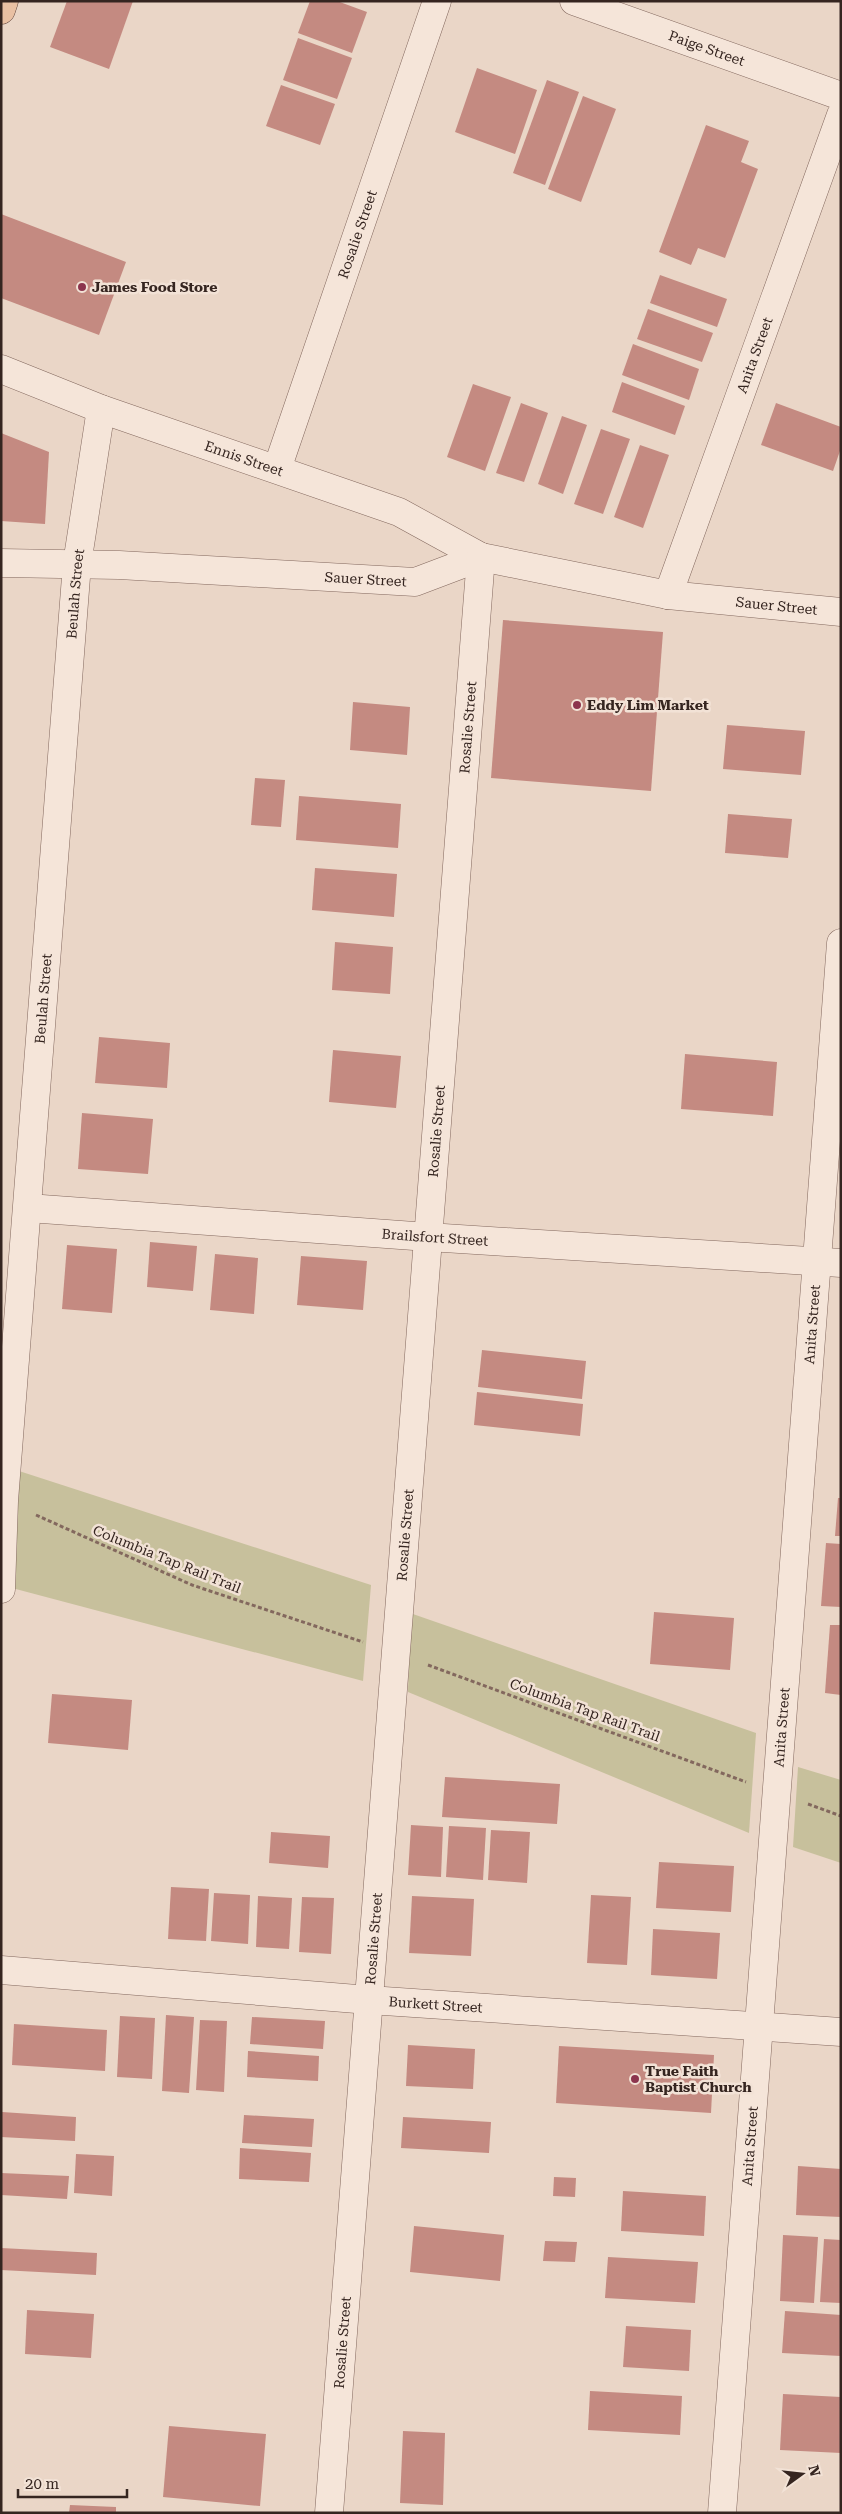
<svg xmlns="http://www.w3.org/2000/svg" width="842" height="2514" font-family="'Roboto Serif',serif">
<rect width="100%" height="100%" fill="#ead6c7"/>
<g fill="#c7c09c">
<polygon points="19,1471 371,1585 363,1681 12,1588"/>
<polygon points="410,1613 756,1733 749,1833 408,1692"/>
<polygon points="798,1767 841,1780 841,1863 793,1847"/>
</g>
<g fill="#c48a81">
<polygon points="67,1 133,1 109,69 50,47"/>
<polygon points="310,1 337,1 367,12 352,53 298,33"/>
<polygon points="298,38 352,58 337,99 283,80"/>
<polygon points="477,68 537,90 515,154 455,132"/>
<polygon points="547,80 579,92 545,185 513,173"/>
<polygon points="281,85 335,104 320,145 266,126"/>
<polygon points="583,96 616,109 581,202 548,189"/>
<polygon points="706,125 749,141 741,162 758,169 725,258 698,248 691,265 659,252"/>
<polygon points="1,214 126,262 99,335 1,298"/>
<polygon points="660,275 727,299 717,327 650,303"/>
<polygon points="648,309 713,333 702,362 637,339"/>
<polygon points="633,344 699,369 689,400 622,375"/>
<polygon points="622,382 685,406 675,435 612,412"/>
<polygon points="473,384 511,397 485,471 447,457"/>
<polygon points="521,403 548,413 524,482 496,473"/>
<polygon points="776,403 841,427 841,448 833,471 761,445"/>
<polygon points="562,416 587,425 563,494 538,484"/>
<polygon points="601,429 630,439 603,514 574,504"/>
<polygon points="1,433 49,452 45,524 1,521"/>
<polygon points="640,445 669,455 643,528 614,517"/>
<polygon points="503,620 663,632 651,791 491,778"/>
<polygon points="353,702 410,707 407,755 350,750"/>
<polygon points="727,725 805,731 801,775 723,769"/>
<polygon points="255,778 285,780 281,827 251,825"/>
<polygon points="299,796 401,804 398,848 296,840"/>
<polygon points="728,814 792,819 788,858 725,853"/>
<polygon points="315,868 397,874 394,917 312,910"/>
<polygon points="335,942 393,947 390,994 332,990"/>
<polygon points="99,1037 170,1043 167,1088 95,1083"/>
<polygon points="333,1050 401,1056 396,1108 329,1102"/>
<polygon points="685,1054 777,1062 773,1116 681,1109"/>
<polygon points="82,1113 153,1119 148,1174 78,1169"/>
<polygon points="150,1242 197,1246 193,1291 147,1287"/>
<polygon points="67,1245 117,1249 112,1313 62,1309"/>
<polygon points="215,1254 258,1258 254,1314 210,1310"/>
<polygon points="301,1256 367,1261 363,1310 297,1305"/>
<polygon points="482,1350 586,1361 582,1399 478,1387"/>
<polygon points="477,1392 583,1404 580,1436 474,1425"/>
<polygon points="838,1498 841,1498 841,1536 835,1536"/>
<polygon points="826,1543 841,1544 841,1607 821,1606"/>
<polygon points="654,1612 734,1618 730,1670 650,1664"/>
<polygon points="830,1625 841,1625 841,1695 825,1693"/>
<polygon points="52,1694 132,1700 128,1750 48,1743"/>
<polygon points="445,1777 560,1784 557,1824 442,1817"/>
<polygon points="411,1825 443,1827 441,1877 408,1875"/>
<polygon points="449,1826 486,1828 483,1880 446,1877"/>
<polygon points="491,1830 530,1832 527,1883 488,1880"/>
<polygon points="271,1832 330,1836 328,1868 269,1863"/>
<polygon points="659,1862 734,1866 731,1912 656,1908"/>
<polygon points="171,1887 209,1889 206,1941 168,1939"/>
<polygon points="214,1893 250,1895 248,1944 211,1941"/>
<polygon points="591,1895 631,1897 627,1965 587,1963"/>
<polygon points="258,1896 292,1898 289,1949 256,1947"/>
<polygon points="412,1896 474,1899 471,1956 409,1953"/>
<polygon points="302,1897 334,1898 331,1954 299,1952"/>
<polygon points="653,1929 720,1933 717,1979 651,1975"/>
<polygon points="166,2015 194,2017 189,2093 162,2091"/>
<polygon points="120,2016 155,2018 152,2079 117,2077"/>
<polygon points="252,2017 325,2021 323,2049 250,2044"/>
<polygon points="200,2020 227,2021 224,2092 196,2090"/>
<polygon points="14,2024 107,2030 105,2071 12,2065"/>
<polygon points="408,2045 475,2049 473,2089 406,2086"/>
<polygon points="559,2046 714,2055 711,2113 556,2103"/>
<polygon points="248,2051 319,2056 318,2081 247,2077"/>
<polygon points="2,2112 76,2117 75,2141 1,2137"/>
<polygon points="244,2115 314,2119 312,2147 242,2143"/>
<polygon points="403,2117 491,2122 489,2153 401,2148"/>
<polygon points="240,2148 311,2153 309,2182 239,2179"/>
<polygon points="76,2154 114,2156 112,2196 74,2193"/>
<polygon points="798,2166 841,2169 841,2217 796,2215"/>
<polygon points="1,2173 69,2176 67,2199 1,2195"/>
<polygon points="554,2177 576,2178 575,2197 553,2196"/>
<polygon points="623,2191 706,2196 704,2236 621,2231"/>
<polygon points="414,2226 504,2235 500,2281 410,2272"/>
<polygon points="783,2235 818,2237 814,2303 780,2301"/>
<polygon points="824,2239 841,2240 841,2303 820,2302"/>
<polygon points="545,2241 577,2242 575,2262 543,2261"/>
<polygon points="1,2248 97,2253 96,2275 1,2270"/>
<polygon points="608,2257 698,2262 695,2303 605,2298"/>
<polygon points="27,2310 94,2314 91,2358 25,2354"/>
<polygon points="785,2311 841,2315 841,2356 782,2353"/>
<polygon points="626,2326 691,2330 689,2371 623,2367"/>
<polygon points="590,2391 682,2396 680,2435 588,2430"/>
<polygon points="783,2394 841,2397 841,2453 780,2450"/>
<polygon points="169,2426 266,2434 260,2506 163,2497"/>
<polygon points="403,2431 445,2433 443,2505 400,2503"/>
<polygon points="70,2505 116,2507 116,2513 69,2513"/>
</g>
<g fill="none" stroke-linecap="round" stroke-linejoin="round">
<g stroke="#83685e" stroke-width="29">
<g id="minor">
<path id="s1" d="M574 1 841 96"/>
<path id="s2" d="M1 369 101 409 399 512 481 557"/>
<path id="s3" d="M277 469 437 1"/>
<path id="s4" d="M1 563 119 565 415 582 481 557 668 595 841 612"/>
<path id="s5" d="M668 595 841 115"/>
<path id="s6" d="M28 1208 428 1237 841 1263"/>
<path id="s7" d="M1 1589 4 1501 77 564 101 409"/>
<path id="s8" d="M1 1970 369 2000 841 2032"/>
<path id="s9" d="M329 2513 481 557"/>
<path id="s10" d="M722 2513 841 943"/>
</g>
</g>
<g stroke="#523832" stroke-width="29">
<polyline id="major" points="1,10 4,1"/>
</g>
<g stroke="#83685e" stroke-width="3" stroke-dasharray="4 2.5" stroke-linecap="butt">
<polyline points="36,1515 192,1585 363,1642"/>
<polyline points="428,1665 746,1782"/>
<polyline points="808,1804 841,1816"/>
</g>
<use href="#minor" stroke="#f5e5d9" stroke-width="28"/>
<use href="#major" stroke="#e9c0a3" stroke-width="28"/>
</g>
<g fill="#8c344d" stroke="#f2e2d6" stroke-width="2">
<circle cx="82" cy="287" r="5"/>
<circle cx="577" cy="705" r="5"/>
<circle cx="635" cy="2079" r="5"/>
</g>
<g text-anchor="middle" stroke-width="5" stroke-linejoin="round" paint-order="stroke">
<g font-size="14" fill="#352520" stroke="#f2e2d6">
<text dy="5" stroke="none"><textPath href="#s1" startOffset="141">Paige Street</textPath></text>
<text dy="5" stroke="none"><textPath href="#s3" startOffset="248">Rosalie Street</textPath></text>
<text dy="5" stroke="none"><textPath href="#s5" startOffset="255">Anita Street</textPath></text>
<text dy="5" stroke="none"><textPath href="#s2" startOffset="259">Ennis Street</textPath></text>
<text dy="5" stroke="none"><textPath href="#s4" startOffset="365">Sauer Street</textPath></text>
<text dy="5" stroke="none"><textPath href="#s7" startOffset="998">Beulah Street</textPath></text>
<text dy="5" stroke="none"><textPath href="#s4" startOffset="785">Sauer Street</textPath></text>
<text dy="5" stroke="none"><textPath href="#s9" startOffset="1791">Rosalie Street</textPath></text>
<text dy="5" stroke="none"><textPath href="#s7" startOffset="592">Beulah Street</textPath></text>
<text dy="5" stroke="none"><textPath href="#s9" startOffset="1386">Rosalie Street</textPath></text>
<text dy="5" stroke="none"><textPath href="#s6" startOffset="408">Brailsfort Street</textPath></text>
<text dy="5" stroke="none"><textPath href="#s10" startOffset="1192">Anita Street</textPath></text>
<text dy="5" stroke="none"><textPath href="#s9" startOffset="981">Rosalie Street</textPath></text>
<text transform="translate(167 1559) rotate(22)" y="5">Columbia Tap Rail Trail</text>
<text transform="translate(585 1710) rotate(20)" y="5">Columbia Tap Rail Trail</text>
<text dy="5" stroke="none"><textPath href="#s10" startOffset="788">Anita Street</textPath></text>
<text dy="5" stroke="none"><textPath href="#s9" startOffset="576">Rosalie Street</textPath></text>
<text dy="5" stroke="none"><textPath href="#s8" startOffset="436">Burkett Street</textPath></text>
<text dy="5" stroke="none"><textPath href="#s10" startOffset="368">Anita Street</textPath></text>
<text dy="5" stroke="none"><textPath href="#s9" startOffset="171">Rosalie Street</textPath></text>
</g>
<g font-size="14" font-weight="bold" fill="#352520" stroke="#f2e2d6" text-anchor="start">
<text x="92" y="292">James Food Store</text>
<text x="587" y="710">Eddy Lim Market</text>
<text x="645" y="2076">True Faith<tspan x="645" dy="16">Baptist Church</tspan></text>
</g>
</g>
<rect width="842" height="2514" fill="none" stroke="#352520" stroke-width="5"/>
<g transform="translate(802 2474) rotate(75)" stroke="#f2e2d6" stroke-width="4" paint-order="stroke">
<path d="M0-4L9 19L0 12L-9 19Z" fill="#352520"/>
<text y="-8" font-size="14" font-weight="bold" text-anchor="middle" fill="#352520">N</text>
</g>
<path d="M18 2489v8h109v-8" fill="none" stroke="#352520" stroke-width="2.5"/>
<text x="25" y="2489" font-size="15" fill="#352520" stroke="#f2e2d6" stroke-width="4" paint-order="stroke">20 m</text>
</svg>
